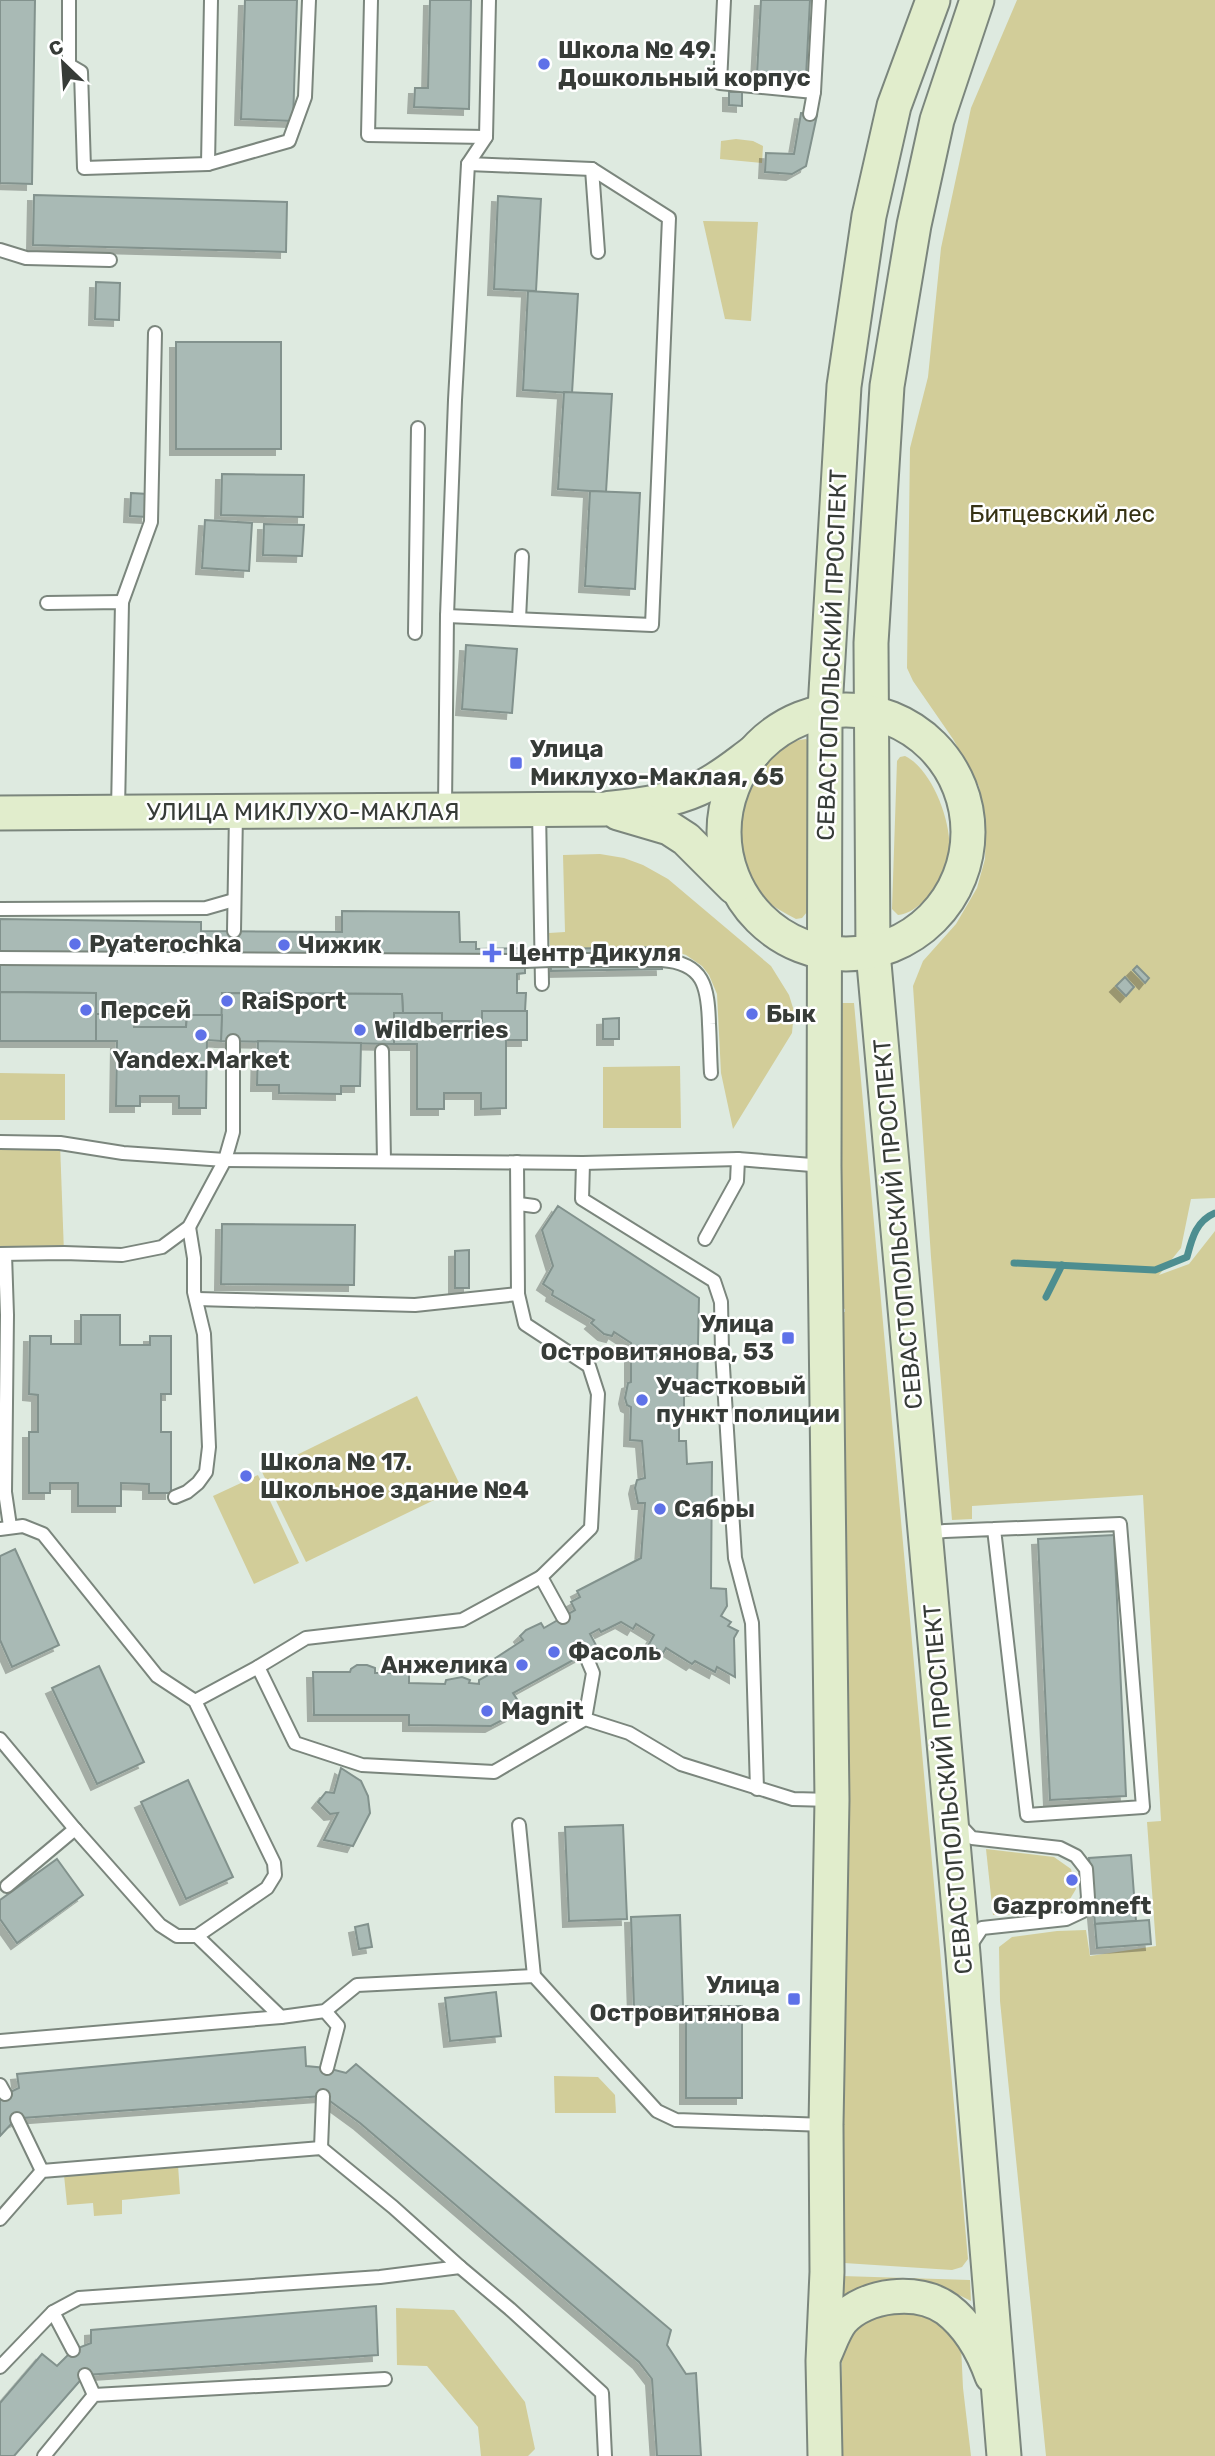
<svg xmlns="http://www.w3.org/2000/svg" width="1215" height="2456" font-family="Rubik,sans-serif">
<defs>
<filter id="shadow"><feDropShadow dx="-6" dy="6" stdDeviation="0" flood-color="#0004"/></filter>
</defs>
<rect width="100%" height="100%" fill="#deeae0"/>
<g fill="#d2cd99">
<polygon points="1017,0 1215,0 1215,1198 1191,1199 1181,1248 1159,1275 1189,1264 1215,1231 1215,2456 1046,2456 1000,2001 999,1947 1012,1937 1057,1931 1086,1930 1090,1956 1156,1946 1147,1822 1161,1821 1143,1495 972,1506 972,1519 952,1520 931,1257 913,986 923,961 956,924 977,888 985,859 986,821 979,786 953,739 913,681 907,668 910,448 928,377 941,248 971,108"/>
<polygon points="736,139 753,141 763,146 762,163 720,159 721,141"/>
<polygon points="703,221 758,222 751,321 725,319"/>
<path d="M806 739 810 742 807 912 802 918 796 919C783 912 767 904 756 892 716 847 742 745 806 739Z"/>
<path d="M905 756C934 770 956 831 948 862 943 880 935 891 922 903 914 909 908 914 898 915L892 909 897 761 900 757Z"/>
<polygon points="600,854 624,858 643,865 668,879 771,966 789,995 794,1011 792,1033 733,1129 721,1073 717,994 709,975 702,966 686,955 661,947 550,949 549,933 565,932 563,855"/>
<polygon points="841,1003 854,1003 968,2259 962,2267 952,2270 844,2263 842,1312 845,1312 845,1309 842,1308"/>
<polygon points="680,1066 681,1128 603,1128 603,1067"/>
<polygon points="0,1073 65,1074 65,1120 0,1120"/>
<polygon points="0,1142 60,1143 64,1253 0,1254"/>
<polygon points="417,1396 461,1487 306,1562 262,1472"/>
<polygon points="258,1475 299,1563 254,1584 213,1496"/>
<polygon points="986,1849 1054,1857 1071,1869 1076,1889 1067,1904 1058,1913 993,1915"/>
<polygon points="554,2076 598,2077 615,2095 616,2113 555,2113"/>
<polygon points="178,2165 180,2194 122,2200 122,2214 94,2216 93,2203 67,2205 64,2175"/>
<path d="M842 2276 970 2280 971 2301C939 2284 901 2272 865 2285 857 2288 849 2294 841 2298Z"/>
<polygon points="396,2308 454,2310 525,2402 535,2449 528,2456 481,2456 478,2427 427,2366 397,2365"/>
<path d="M915 2308 936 2319 961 2345 963 2388 971 2456H840L842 2346C859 2314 883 2315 915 2308Z"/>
</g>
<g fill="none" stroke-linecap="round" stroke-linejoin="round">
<g stroke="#4d8e90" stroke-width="7">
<path d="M1014 1263 1155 1270 1187 1257C1192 1238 1196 1221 1215 1213"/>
<polyline points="1046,1297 1062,1265"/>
</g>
</g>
<g fill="#a9bab5" stroke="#82928d" stroke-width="2" filter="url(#shadow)">
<polygon points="0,0 35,0 32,184 0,183"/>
<polygon points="245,0 297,0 293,121 241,119"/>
<polygon points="430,0 471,0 469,109 414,107 415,88 428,88"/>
<polygon points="761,0 810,0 806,77 757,74"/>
<polygon points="729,92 742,92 742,106 729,105"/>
<polygon points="801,113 817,115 806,166 792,174 765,172 766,153 794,154"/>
<polygon points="34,195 287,202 286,252 33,245"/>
<polygon points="498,196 541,199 536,291 494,289"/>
<polygon points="96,282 120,283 119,320 95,319"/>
<polygon points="528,291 578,294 572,393 523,390"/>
<rect x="176" y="342" width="105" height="107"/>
<polygon points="564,392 612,394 606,492 558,489"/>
<polygon points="222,474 304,475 303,517 221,515"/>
<polygon points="590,491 640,493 635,589 585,586"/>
<polygon points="131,493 148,494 147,517 130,516"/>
<polygon points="205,520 252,523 249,571 202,568"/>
<polygon points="264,524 304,525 302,556 263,555"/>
<polygon points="466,645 517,649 512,713 462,709"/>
<polygon points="342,911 459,912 460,942 476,942 476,949 525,948 525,973 517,974 517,993 526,993 525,1011 482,1011 482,1021 442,1021 442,1013 403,1013 402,994 222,993 222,1015 187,1015 186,1027 134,1027 134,1014 96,1014 96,993 0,992 0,919 201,922 201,931 342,932"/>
<polygon points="661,947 662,969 551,971 550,949"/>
<polygon points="1137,966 1149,978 1145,983 1133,970"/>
<polygon points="1125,977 1134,987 1126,996 1116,986"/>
<polygon points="0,992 96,993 96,1041 0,1041"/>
<polygon points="222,993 402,994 403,1013 394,1013 394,1044 221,1041"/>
<polygon points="482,1011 527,1011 527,1040 506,1040 506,1108 481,1109 481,1093 444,1093 444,1109 417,1109 417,1044 394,1044 394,1013 442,1013 442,1021 482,1021"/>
<polygon points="96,1014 134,1014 134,1027 186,1027 187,1015 222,1015 221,1041 207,1040 206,1108 179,1108 179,1096 140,1096 140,1106 116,1106 117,1041 96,1041"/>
<polygon points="619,1018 619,1039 603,1039 603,1019"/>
<polygon points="258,1041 361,1043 360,1086 341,1086 341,1094 279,1093 279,1085 257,1085"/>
<polygon points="558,1206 699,1298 697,1390 684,1390 684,1417 679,1417 679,1441 686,1441 687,1464 712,1462 711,1588 726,1589 727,1606 721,1616 731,1622 728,1626 738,1631 734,1638 735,1677 717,1667 715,1672 695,1661 692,1664 666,1648 663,1653 649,1644 654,1635 636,1624 633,1629 621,1622 601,1632 599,1629 590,1634 597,1647 513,1693 520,1704 510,1710 512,1715 491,1726 409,1725 409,1715 314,1715 313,1672 350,1672 351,1669 357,1665 367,1665 375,1668 375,1673 409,1673 409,1683 445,1684 446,1680 462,1677 470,1680 469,1683 479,1684 479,1680 499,1669 494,1659 523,1640 520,1636 526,1630 541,1623 544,1628 575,1610 571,1602 580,1597 577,1591 641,1558 645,1503 638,1503 635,1488 637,1480 645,1478 642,1441 630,1440 631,1407 627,1405 625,1398 628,1383 631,1382 631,1343 614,1332 612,1336 604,1334 591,1323 594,1320 552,1295 553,1291 543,1284 553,1266 542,1230"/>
<polygon points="222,1224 355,1225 354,1285 221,1284"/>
<polygon points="469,1250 469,1288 455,1288 455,1251"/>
<polygon points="81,1315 120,1315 120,1345 150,1345 150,1336 171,1336 171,1394 161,1394 161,1432 171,1432 171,1493 149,1493 149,1484 121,1483 121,1506 78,1506 78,1483 50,1483 50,1493 29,1493 29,1432 38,1432 38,1395 29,1394 30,1336 51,1336 51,1344 81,1344"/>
<polygon points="1114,1535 1126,1796 1050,1800 1038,1539"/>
<polygon points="15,1549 59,1645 12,1667 0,1640 0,1556"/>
<polygon points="99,1666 144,1762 97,1784 52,1688"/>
<polygon points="341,1768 361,1781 368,1796 370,1813 353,1846 324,1840 338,1813 330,1814 318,1802 326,1792 334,1793"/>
<polygon points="188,1780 233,1877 186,1899 141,1802"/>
<polygon points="623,1825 627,1919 569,1921 565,1827"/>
<polygon points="1131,1855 1136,1921 1095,1924 1089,1858"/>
<polygon points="57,1859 83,1895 17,1943 0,1919 0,1900"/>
<polygon points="680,1915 683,2006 634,2008 631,1917"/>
<polygon points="1149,1920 1151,1944 1097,1948 1095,1924"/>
<polygon points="368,1924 372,1947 359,1949 355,1927"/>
<polygon points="496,1992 501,2036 450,2041 445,1998"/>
<rect x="686" y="2006" width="56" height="92"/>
<polygon points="305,2047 306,2066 327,2068 346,2073 356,2064 671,2330 667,2345 686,2374 696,2373 701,2456 657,2456 652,2379 639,2362 360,2123 323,2096 22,2118 13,2122 0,2136 0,2097 19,2088 17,2074"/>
<polygon points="376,2306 378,2355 85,2375 14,2456 0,2456 0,2403 42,2354 57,2366 73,2350 91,2343 91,2330"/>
</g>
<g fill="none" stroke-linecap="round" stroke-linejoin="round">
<g stroke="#7b867d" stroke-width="16">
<g id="lane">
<polyline points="69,0 69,65 81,72 84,168 208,164 289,141 305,97 309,0"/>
<polyline points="371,0 368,135 486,137"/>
<polyline points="724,0 720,83 814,92 819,0"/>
<polyline points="810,114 814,92"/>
<polyline points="208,164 211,0"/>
<polyline points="592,169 598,252"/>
<polyline points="0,250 26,258 110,260"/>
<polyline points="122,602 151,522 155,333"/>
<polyline points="47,603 122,602 118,810"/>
<polyline points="447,616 652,625 669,218 592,169 468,164"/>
<polyline points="519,619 522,556"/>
<polyline points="415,633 418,428"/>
<polyline points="445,807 447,616 455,400 468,164 486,137 489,0"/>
<polyline points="539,810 542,984"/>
<polyline points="0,909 206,908 234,900"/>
<polyline points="234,931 236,813"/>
<polyline points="0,958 525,961"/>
<path d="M551 960H662C704 963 708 987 709 1024 710 1041 710 1057 711 1073"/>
<polyline points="382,1051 384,1161"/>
<polyline points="0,1142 60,1143 123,1153 225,1160 583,1163 738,1159 824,1166"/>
<polyline points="517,1162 518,1294 525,1324 589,1366 598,1394 591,1528 541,1577"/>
<polyline points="583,1163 582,1199 714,1281 721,1302 722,1351 735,1558 752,1623 757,1789"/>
<polyline points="519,1204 534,1206"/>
<polyline points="705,1239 737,1181 738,1159"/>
<polyline points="0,1254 64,1253 122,1255 162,1247 189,1227 225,1160 233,1132 233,1041"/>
<polyline points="5,1254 7,1315 5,1492 10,1526"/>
<polyline points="197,1299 415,1305 518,1294"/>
<polyline points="175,1497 187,1492 198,1483 206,1472 209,1447 204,1334 194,1292 194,1258 189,1227"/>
<polyline points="0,1529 23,1526 43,1534 157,1676 195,1701 274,1863 275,1875 267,1888 197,1936"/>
<polyline points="926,1533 945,1531 1120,1524 1143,1807 1027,1815 994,1529"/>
<polyline points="585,1654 593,1673 585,1719"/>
<polyline points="258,1667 306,1638 462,1620 541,1577 563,1617"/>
<polyline points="195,1701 258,1667 295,1743 362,1765 494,1772 585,1719 629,1733 681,1764 793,1799 832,1800"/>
<polyline points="0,1739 75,1829 160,1925 177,1936 197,1936 281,2017 325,2011 357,1985 534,1976 657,2111 676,2120 826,2125"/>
<polyline points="958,1823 972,1838 1060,1848 1076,1856 1086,1869 1088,1898 1083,1911 1066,1919 982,1928 970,1946"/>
<polyline points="519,1825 534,1976"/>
<polyline points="7,1886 75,1829"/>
<polyline points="325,2011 338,2026 327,2068"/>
<polyline points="0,2041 281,2017"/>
<polyline points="0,2085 5,2094"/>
<polyline points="17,2119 42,2171"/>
<polyline points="321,2148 323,2096"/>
<polyline points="0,2219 42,2171 321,2148 393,2207 460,2267 380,2277 79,2298 53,2312 0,2367"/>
<polyline points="460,2267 510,2309 602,2393 605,2456"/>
<polyline points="53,2312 73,2350"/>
<polyline points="85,2375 94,2395"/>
<polyline points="44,2456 94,2395 385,2379"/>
</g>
</g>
<g stroke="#7b867d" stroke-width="37">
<g id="secondary">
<polyline points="977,0 937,120 914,225 887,386 871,643 873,952 963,1954 1004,2456"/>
<circle cx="846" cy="832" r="122"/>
<path d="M0 813 605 809C637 805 669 802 698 789 719 780 736 765 754 752"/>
<polyline points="618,813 669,828 686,839 734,887"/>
<path d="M825 2354C830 2343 834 2330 842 2320 865 2294 918 2288 947 2309 968 2325 983 2351 992 2376"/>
<polyline points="825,2456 823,2361 827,2272 826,2125 832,1800 824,1166 825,709 844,386 869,216 894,106 933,0"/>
</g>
</g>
<use href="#lane" stroke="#fff" stroke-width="12"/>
<use href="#secondary" stroke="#e1edcc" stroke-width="33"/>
<g stroke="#7b867d" stroke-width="16" stroke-linecap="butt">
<polyline id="lane-bridge" points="525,961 551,960"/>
</g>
<use href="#lane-bridge" stroke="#fff" stroke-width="12"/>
</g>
<g fill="#5e71e8" stroke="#fff" stroke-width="2.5">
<circle cx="544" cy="64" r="7"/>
<rect x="509" y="756" width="14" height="14" rx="3.5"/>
<circle cx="75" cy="944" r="7"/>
<circle cx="284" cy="945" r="7"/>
<path d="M488.5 942.5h7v7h7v7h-7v7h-7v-7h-7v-7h7z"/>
<circle cx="227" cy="1001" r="7"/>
<circle cx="86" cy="1010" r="7"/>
<circle cx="752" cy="1014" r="7"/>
<circle cx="360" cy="1030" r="7"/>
<circle cx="201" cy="1035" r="7"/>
<rect x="781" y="1331" width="14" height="14" rx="3.5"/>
<circle cx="642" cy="1400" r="7"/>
<circle cx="246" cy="1476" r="7"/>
<circle cx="660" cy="1509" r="7"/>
<circle cx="554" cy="1652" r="7"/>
<circle cx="522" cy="1665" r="7"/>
<circle cx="487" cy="1711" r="7"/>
<circle cx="1072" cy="1880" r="7"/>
<rect x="787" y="1992" width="14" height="14" rx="3.5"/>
</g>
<g text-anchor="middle" stroke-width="5" stroke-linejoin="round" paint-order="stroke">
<g font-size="24" font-weight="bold" fill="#373c38" stroke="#fff" text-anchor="start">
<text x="558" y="58">Школа № 49.<tspan x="558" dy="28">Дошкольный корпус</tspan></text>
<text x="530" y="757">Улица<tspan x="530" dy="28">Миклухо-Маклая, 65</tspan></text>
<text x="89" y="952">Pyaterochka</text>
<text x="298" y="953">Чижик</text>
<text x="508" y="961">Центр Дикуля</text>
<text x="241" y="1009">RaiSport</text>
<text x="100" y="1018">Персей</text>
<text x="766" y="1022">Бык</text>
<text x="374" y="1038">Wildberries</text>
<text x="201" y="1068" text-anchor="middle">Yandex.Market</text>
<text x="774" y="1332" text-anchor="end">Улица<tspan x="774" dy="28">Островитянова, 53</tspan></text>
<text x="656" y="1394">Участковый<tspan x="656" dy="28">пункт полиции</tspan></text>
<text x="260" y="1470">Школа № 17.<tspan x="260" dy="28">Школьное здание №4</tspan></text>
<text x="674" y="1517">Сябры</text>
<text x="568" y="1660">Фасоль</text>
<text x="508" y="1673" text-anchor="end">Анжелика</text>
<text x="501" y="1719">Magnit</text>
<text x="1072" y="1914" text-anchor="middle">Gazpromneft</text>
<text x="780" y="1993" text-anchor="end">Улица<tspan x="780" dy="28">Островитянова</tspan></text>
</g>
<g font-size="24" fill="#363214" stroke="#fff">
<text x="1062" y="522">Битцевский лес</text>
</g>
<g font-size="24" fill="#373c38" stroke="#fff">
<text transform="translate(832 655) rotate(-88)" y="8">СЕВАСТОПОЛЬСКИЙ ПРОСПЕКТ</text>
<text x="303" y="820">УЛИЦА МИКЛУХО-МАКЛАЯ</text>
<text transform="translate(898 1224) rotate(-95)" y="8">СЕВАСТОПОЛЬСКИЙ ПРОСПЕКТ</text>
<text transform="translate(948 1789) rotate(-95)" y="8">СЕВАСТОПОЛЬСКИЙ ПРОСПЕКТ</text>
</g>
</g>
<g transform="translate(63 63) rotate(335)" stroke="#ffffff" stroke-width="5" paint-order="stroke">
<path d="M0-5L12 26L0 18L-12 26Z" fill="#373c38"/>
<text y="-10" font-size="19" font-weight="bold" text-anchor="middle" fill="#373c38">С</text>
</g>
</svg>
